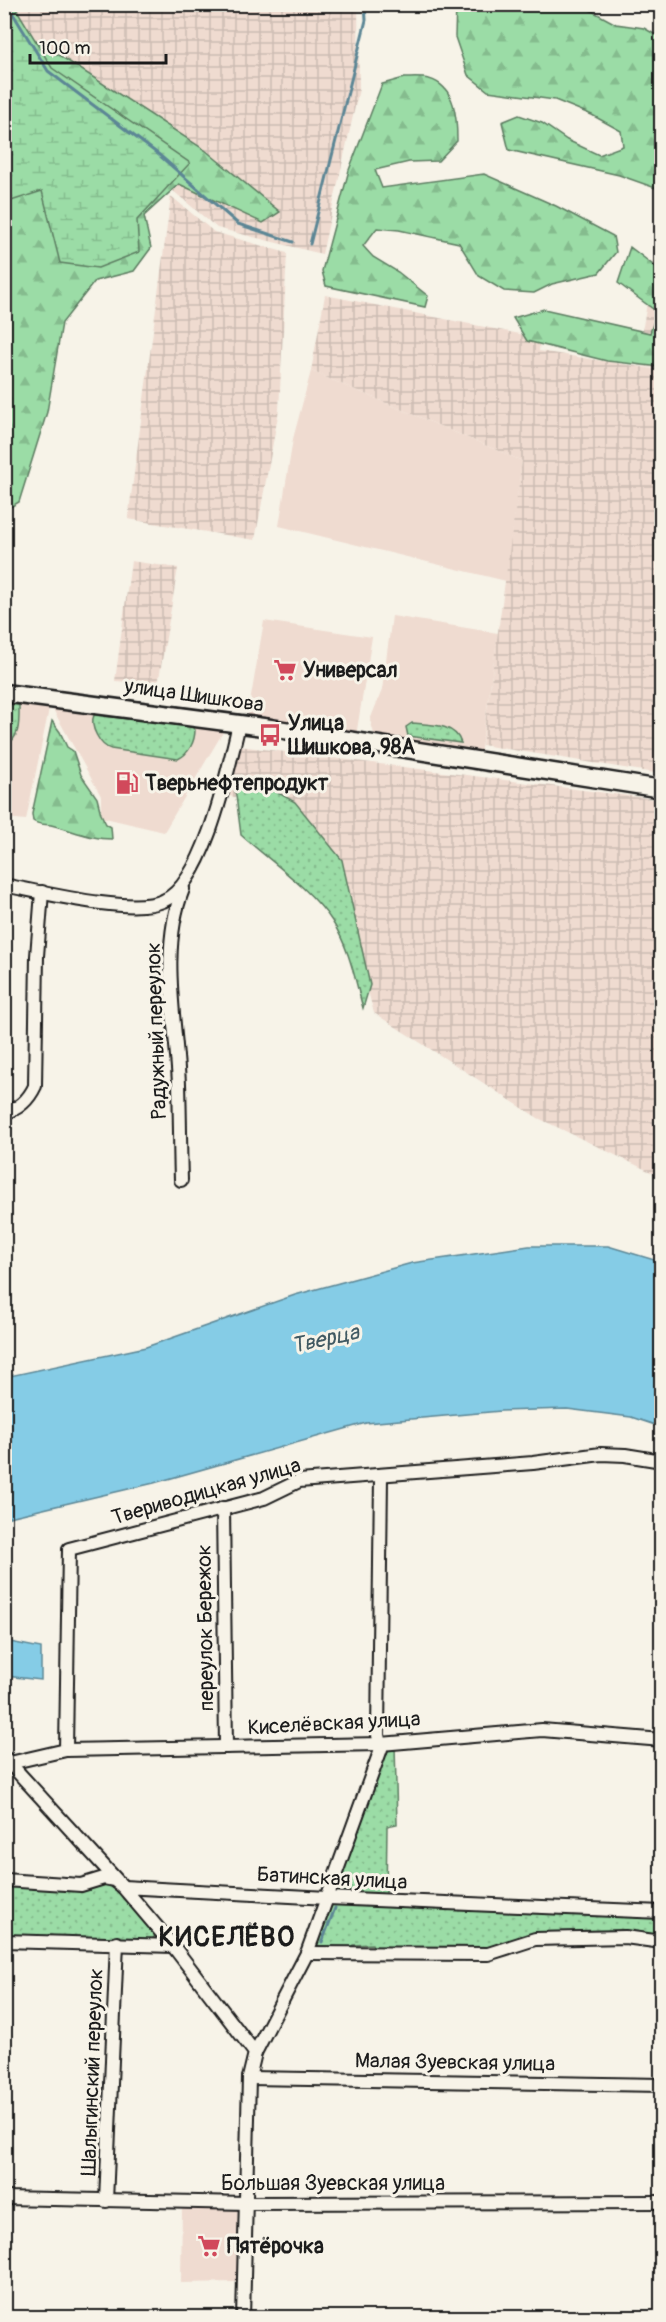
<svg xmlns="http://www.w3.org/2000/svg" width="666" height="2322" font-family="Pangolin,sans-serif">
<defs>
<pattern id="industrial-grid" width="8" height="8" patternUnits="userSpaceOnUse" patternTransform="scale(1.5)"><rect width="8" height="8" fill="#efdbd0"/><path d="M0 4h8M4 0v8" fill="none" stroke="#ccbbb2"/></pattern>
<pattern id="grass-dots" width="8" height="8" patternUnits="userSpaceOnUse" patternTransform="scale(1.5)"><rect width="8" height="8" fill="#9bdca6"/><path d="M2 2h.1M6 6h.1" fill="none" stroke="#85bc8e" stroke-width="1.8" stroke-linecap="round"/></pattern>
<pattern id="forest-firs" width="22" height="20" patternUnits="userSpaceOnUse" patternTransform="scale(1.5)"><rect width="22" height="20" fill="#9bdca6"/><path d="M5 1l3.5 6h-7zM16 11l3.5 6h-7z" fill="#85bc8e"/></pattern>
<pattern id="wetland-marsh" width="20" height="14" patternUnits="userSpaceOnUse" patternTransform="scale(1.5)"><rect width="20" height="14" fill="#9bdca6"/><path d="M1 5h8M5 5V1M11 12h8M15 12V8" fill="none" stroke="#85bc8e"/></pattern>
</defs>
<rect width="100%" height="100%" fill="#f7f3e8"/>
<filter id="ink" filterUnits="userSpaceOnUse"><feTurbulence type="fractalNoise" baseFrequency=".0167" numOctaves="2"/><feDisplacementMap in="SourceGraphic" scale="12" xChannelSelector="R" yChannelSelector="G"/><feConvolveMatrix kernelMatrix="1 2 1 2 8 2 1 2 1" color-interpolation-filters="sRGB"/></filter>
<g filter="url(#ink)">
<g fill="#efdbd0">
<polygon points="311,371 522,461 506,581 279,526 293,439"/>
<polygon points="392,616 498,633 480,756 376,740 370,720 382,690"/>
<polygon points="264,621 372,637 356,736 247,720"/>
<polygon points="4,699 50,703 226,727 164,832 101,817 101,796 50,704 26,820 5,818"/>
<polygon points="182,2207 238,2208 237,2282 181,2283"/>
</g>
<g fill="url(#industrial-grid)">
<polygon points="4,5 358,5 359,89 322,254 217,228 42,80"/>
<polygon points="171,196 214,232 287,253 279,410 255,540 128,519"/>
<polygon points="660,231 661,231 661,369 636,365"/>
<polygon points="325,295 540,338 539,351 661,370 661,774 482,745 522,461 311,371"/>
<polygon points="131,561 178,568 158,684 115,681"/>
<polygon points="239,746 661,800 661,1177 538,1118 374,1013 345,909 271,804 229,796"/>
</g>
<g fill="url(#grass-dots)" stroke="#5c7c61" stroke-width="1.5">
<path d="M5 704 19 705C19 720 21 739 5 745Z"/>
<path d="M94 715 191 726 195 730C195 741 189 754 178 759L111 749C100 746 89 726 94 715Z"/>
<path d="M412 723C429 725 455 723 461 743L408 736 406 727Z"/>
<path d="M234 780 262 784 295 802 342 860 370 985 363 1008C355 979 349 947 332 921 311 889 270 861 241 835Z"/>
<polygon points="395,1746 397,1824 387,1826 386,1897 334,1893 388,1749"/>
<polygon points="106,1882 116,1884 156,1934 152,1940 5,1936 5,1884"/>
<polygon points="330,1903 661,1915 661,1939 535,1937 485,1951 374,1948 372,1944 353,1945 351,1949 312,1951"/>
</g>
<g fill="url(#forest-firs)" stroke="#5c7c61" stroke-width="1.5">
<polygon points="589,5 590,10 616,24 644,28 661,38 661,190 619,175 509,150 502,122 519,115 542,123 567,140 599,155 623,146 621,131 592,115 555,100 488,91 468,75 455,37 456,5"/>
<polygon points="5,20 205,150 280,212 263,223 179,184 144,216 151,248 134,271 95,281 62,323 47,412 19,502 5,510"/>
<path d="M404 78C412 78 421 77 429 79 456 86 457 119 457 141L438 161 409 162 375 170 382 188 484 174 556 206 613 236 616 252 599 273 552 284 534 293 504 291 479 276 459 243 399 230 377 228 363 246 373 257 398 272 428 296 425 307 326 286 322 271 349 170 382 84Z"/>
<polygon points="630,247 661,271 661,367 607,361 527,341 513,318 544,309 650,333 657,312 618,283"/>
<path d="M52 721 60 732 67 747 73 751 81 775 97 798 101 814 106 824 111 827 112 839C90 839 72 830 51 825 43 824 39 825 33 821L32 814Z"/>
</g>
<polygon fill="url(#wetland-marsh)" stroke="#5c7c61" stroke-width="1.5" points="4,5 14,5 52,68 190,163 137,220 139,252 98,268 60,263 42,191 5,203"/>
<g fill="#85cce6" stroke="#5b8695" stroke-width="1.5">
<polygon points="529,1246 608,1246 661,1262 661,1427 631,1417 567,1409 501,1411 366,1423 154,1483 5,1518 5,1377 146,1347 295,1295 412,1263"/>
<polygon points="5,1641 41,1648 41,1680 5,1676"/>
</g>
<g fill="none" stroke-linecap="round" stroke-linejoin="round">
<g stroke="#5b8695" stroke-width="3">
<polyline points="7,4 48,71 158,154 238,224 293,242"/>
<polyline points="310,244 366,20 365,4"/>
<polyline points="322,1942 335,1908"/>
</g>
<g stroke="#1c1c1c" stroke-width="16">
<g id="minor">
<path d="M4 885C41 892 131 915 163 901 205 884 229 765 239 724"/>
<path d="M4 1113C19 1109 29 1099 35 1086L37 956 42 892"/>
<path d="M181 1180C180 1148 180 1116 179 1084 176 1020 159 950 183 889"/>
<polyline points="223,1508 226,1747"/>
<polyline points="66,1750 69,1549 264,1498 299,1481 533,1463 601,1454 625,1455 662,1461"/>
<polyline points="5,1758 123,1887 173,1946 255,2053 249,2078 243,2318"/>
<polyline points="10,1763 66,1750 381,1744 542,1730 662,1740"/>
<polyline points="4,1880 81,1885 104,1878 114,1880 123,1887 328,1898 662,1912"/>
<polyline points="4,1941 173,1946"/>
<polyline points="307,1953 488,1954 535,1939 625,1937 662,1942"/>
<polyline points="255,2053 307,1953 381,1749 378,1735 381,1477"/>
<polyline points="249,2078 662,2085"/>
<polyline points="4,2198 247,2203 662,2202"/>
<polyline points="106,2201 117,1943"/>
</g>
</g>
<g stroke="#1c1c1c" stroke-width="21">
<polyline id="major" points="4,693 271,728 662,789"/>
</g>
<use href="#minor" stroke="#f7f3e8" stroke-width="12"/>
<use href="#major" stroke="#f7f3e8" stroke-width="16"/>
</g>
</g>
<defs>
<g id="supermarket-bare" transform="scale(1.8)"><path d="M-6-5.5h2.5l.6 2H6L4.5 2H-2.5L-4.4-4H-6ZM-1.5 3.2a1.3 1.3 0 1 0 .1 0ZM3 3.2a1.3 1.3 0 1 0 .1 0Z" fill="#d1495b" stroke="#f7f3e8" stroke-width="2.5" paint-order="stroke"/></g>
<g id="bus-bare" transform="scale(1.8)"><path d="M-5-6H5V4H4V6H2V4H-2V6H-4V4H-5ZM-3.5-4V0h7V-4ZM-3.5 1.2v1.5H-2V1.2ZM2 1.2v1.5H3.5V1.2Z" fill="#d1495b" stroke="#f7f3e8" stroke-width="2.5" paint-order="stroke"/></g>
<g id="fuel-bare" transform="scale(1.8)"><path d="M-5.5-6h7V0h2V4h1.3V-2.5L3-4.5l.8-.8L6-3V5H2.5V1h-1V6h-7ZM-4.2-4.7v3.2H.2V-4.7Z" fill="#d1495b" stroke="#f7f3e8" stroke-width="2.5" paint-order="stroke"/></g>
</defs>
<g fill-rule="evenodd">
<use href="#supermarket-bare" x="285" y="670"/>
<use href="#bus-bare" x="270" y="735"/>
<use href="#fuel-bare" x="127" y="783"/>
<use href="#supermarket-bare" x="209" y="2246"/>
</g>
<g text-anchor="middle" stroke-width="6" stroke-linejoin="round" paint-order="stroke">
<g font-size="21" font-weight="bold" fill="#1c1c1c" stroke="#f7f3e8" text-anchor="start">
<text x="303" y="677">Универсал</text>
<text x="288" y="730">Улица<tspan x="288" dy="24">Шишкова, 98А</tspan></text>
<text x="145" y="790">Тверьнефтепродукт</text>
<text x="227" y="2253">Пятёрочка</text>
</g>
<g font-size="21" fill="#1c1c1c" stroke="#f7f3e8">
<text transform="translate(194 695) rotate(8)" y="7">улица Шишкова</text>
<text transform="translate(156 1031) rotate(-92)" y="7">Радужный переулок</text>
<text transform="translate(206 1491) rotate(-16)" y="7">Твериводицкая улица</text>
<text transform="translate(205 1628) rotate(-91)" y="7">переулок Бережок</text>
<text transform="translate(334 1723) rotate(-3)" y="7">Киселёвская улица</text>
<text transform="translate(332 1878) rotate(3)" y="7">Батинская улица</text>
<text transform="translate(455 2062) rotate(1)" y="7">Малая Зуевская улица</text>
<text transform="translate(92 2072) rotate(-88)" y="7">Шалыгинский переулок</text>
<text x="333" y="2190">Большая Зуевская улица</text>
</g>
<g font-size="22" font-style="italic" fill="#415a63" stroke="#f7f3e8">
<text transform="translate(325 1338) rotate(-12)" y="8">Тверца</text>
</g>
<g font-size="27" font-weight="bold" letter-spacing="1.5" fill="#1c1c1c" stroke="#f7f3e8">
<text x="227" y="1946">КИСЕЛЁВО</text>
</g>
</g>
<rect width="666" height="2322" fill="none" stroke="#f7f3e8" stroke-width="24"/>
<rect x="12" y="12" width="642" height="2298" fill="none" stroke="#1c1c1c" stroke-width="2" filter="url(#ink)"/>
<path d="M30 54v9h136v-9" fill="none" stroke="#1c1c1c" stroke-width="3"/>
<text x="39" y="54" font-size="18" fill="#1c1c1c" stroke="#f7f3e8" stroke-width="4.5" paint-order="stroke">100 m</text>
</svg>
